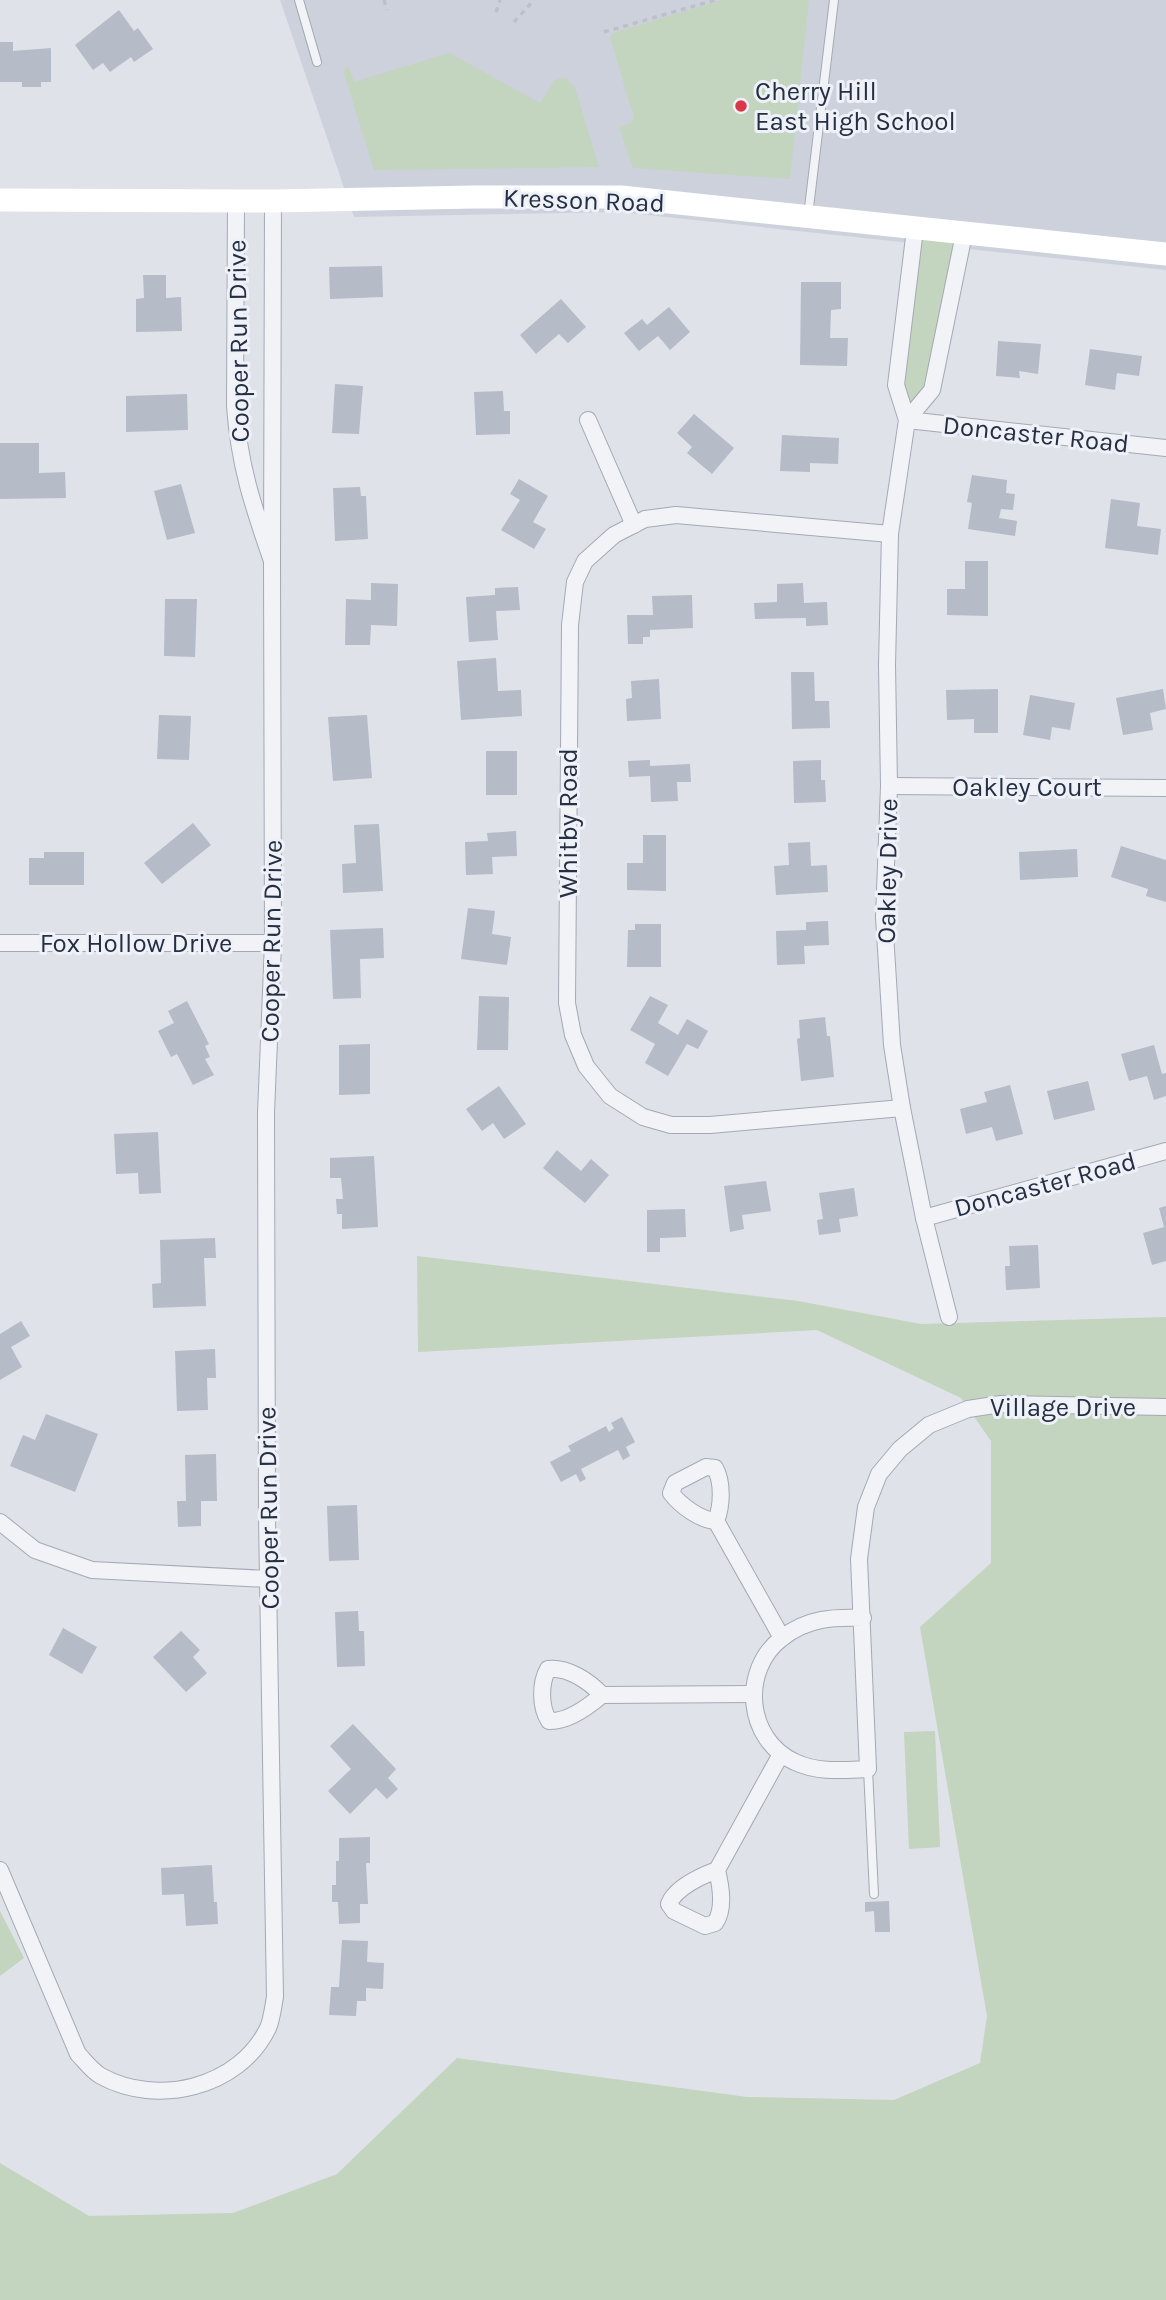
<svg xmlns="http://www.w3.org/2000/svg" width="1166" height="2300" font-family="Karla,sans-serif">
<rect width="100%" height="100%" fill="#dfe2e9"/>
<polygon fill="#ccd1dc" points="280,0 1166,0 1166,270 619,212 354,217"/>
<g fill="#c3d4bf">
<polygon points="722,0 809,0 790,179 633,168 619,127 631,123 634,118 610,37 613,33"/>
<polygon points="449,53 540,103 555,80 566,78 575,88 599,167 374,170 343,70 349,67 354,82"/>
<polygon points="915,229 964,234 932,390 907,420 896,385"/>
<polygon points="417,1256 798,1301 921,1324 1166,1317 1166,2300 0,2300 0,2163 89,2216 233,2213 337,2174 457,2058 747,2097 894,2100 980,2063 987,2016 920,1627 991,1563 991,1441 961,1398 817,1330 418,1352"/>
<polygon points="935,1731 940,1847 909,1849 904,1732"/>
<polygon points="0,1911 24,1958 0,1976"/>
</g>
<g fill="#b5bbc7">
<polygon points="119,10 134,31 138,28 153,49 134,62 131,57 110,72 103,63 93,70 75,45"/>
<polygon points="0,42 13,42 13,51 51,48 51,82 41,82 41,87 22,87 22,82 0,82"/>
<polygon points="382,266 383,297 330,299 329,267"/>
<polygon points="143,275 166,275 166,298 181,297 182,331 136,332 136,299 144,298"/>
<polygon points="801,282 841,282 841,309 831,310 830,338 848,338 847,366 800,365"/>
<polygon points="561,299 586,327 568,343 559,334 536,354 520,335"/>
<polygon points="669,307 690,332 670,350 658,336 639,351 624,333 642,319 647,325"/>
<polygon points="998,341 1041,344 1038,374 1019,371 1020,378 996,376"/>
<polygon points="1090,349 1142,356 1139,376 1117,373 1115,390 1085,385"/>
<polygon points="335,384 363,386 359,434 332,433"/>
<polygon points="503,391 504,411 510,411 510,434 476,435 474,392"/>
<polygon points="187,394 188,430 126,432 126,396"/>
<polygon points="694,414 734,448 712,474 687,453 692,447 677,433"/>
<polygon points="782,435 839,438 838,464 810,463 810,472 780,471"/>
<polygon points="0,443 39,443 39,473 65,472 66,498 0,499"/>
<polygon points="972,475 1007,480 1006,493 1015,494 1013,510 1001,509 999,518 1017,521 1015,536 968,529 972,503 967,502"/>
<polygon points="519,479 548,496 533,522 546,529 534,549 501,530 520,500 510,494"/>
<polygon points="181,484 195,533 167,540 154,491"/>
<polygon points="360,487 361,496 366,496 368,539 335,541 333,488"/>
<polygon points="1111,499 1140,503 1137,526 1161,529 1158,555 1105,548"/>
<polygon points="965,561 988,561 988,616 947,615 947,589 965,589"/>
<polygon points="371,583 398,584 397,626 371,625 370,645 345,645 346,599 371,600"/>
<polygon points="803,583 804,603 827,602 828,625 806,626 806,618 755,619 754,603 777,602 777,584"/>
<polygon points="518,587 520,610 496,611 498,640 469,642 466,597 495,595 495,588"/>
<polygon points="692,595 693,628 650,630 650,637 643,637 643,644 628,644 627,615 653,615 652,596"/>
<polygon points="165,599 197,599 195,657 164,656"/>
<polygon points="496,658 498,691 521,690 522,716 461,720 457,661"/>
<polygon points="791,672 814,672 815,701 829,701 830,728 792,729"/>
<polygon points="659,679 661,719 627,721 626,699 632,698 631,681"/>
<polygon points="998,689 998,733 974,733 974,719 947,720 946,690"/>
<polygon points="1163,689 1166,709 1150,713 1153,730 1123,735 1116,698"/>
<polygon points="1030,695 1075,703 1070,730 1052,727 1050,740 1023,735"/>
<polygon points="159,715 191,716 189,760 157,759"/>
<polygon points="367,715 372,778 333,781 328,717"/>
<rect x="486" y="751" width="31" height="44"/>
<polygon points="650,760 650,766 690,764 691,782 677,782 678,801 651,802 650,776 629,777 628,761"/>
<polygon points="821,760 821,780 825,780 826,802 794,803 793,761"/>
<polygon points="193,823 211,845 162,884 144,863"/>
<polygon points="379,824 383,891 343,893 342,864 356,863 354,825"/>
<polygon points="516,831 517,856 492,857 493,874 466,875 465,842 488,841 487,833"/>
<polygon points="643,835 666,835 666,891 627,890 627,863 643,863"/>
<polygon points="810,842 811,866 827,865 828,892 776,895 774,866 789,865 788,843"/>
<polygon points="1121,846 1166,860 1166,902 1146,896 1148,889 1111,877"/>
<polygon points="1077,849 1078,877 1020,880 1019,852"/>
<polygon points="44,852 84,852 84,885 29,885 29,858 44,858"/>
<polygon points="468,908 495,911 492,934 511,937 507,965 461,959"/>
<polygon points="828,921 829,945 804,946 805,964 777,965 776,931 806,930 806,922"/>
<polygon points="635,924 661,924 661,967 627,967 628,930 635,930"/>
<polygon points="383,928 384,958 360,959 361,998 333,999 330,930"/>
<polygon points="479,996 509,997 508,1050 477,1050"/>
<polygon points="650,996 668,1005 658,1023 678,1035 687,1019 708,1031 698,1049 687,1044 668,1076 645,1063 655,1044 630,1030"/>
<polygon points="187,1001 209,1044 205,1046 210,1057 205,1059 214,1075 193,1085 177,1054 171,1057 158,1031 174,1023 168,1011"/>
<polygon points="825,1017 827,1036 830,1036 834,1077 801,1081 797,1039 800,1038 799,1020"/>
<polygon points="370,1044 370,1094 339,1095 339,1045"/>
<polygon points="1154,1045 1162,1074 1166,1073 1166,1096 1154,1100 1147,1076 1129,1081 1121,1054"/>
<polygon points="1088,1081 1095,1110 1054,1120 1047,1091"/>
<polygon points="1010,1085 1023,1134 996,1141 992,1127 966,1134 960,1109 987,1102 984,1092"/>
<polygon points="499,1086 526,1124 504,1139 493,1123 482,1131 466,1109"/>
<polygon points="158,1132 161,1193 139,1194 138,1173 116,1174 114,1134"/>
<polygon points="557,1150 581,1171 591,1159 609,1175 585,1203 543,1168"/>
<polygon points="374,1156 378,1227 342,1229 342,1214 337,1214 336,1199 343,1199 341,1178 330,1178 330,1158"/>
<polygon points="766,1181 771,1211 742,1215 744,1229 730,1232 724,1186"/>
<polygon points="854,1188 858,1216 839,1219 841,1232 819,1235 817,1220 823,1219 819,1193"/>
<polygon points="1166,1206 1166,1261 1152,1265 1143,1233 1164,1227 1159,1208"/>
<polygon points="685,1209 686,1237 660,1238 660,1252 647,1252 647,1210"/>
<polygon points="215,1238 216,1258 204,1258 206,1306 153,1308 152,1284 161,1283 160,1240"/>
<polygon points="1038,1245 1040,1288 1006,1290 1005,1266 1010,1266 1009,1246"/>
<polygon points="21,1321 30,1336 11,1347 22,1367 0,1380 0,1334"/>
<polygon points="215,1349 216,1378 207,1378 208,1410 177,1411 175,1351"/>
<polygon points="46,1414 98,1434 75,1492 10,1466 23,1435 35,1440"/>
<polygon points="622,1417 635,1442 626,1447 630,1456 623,1460 618,1450 581,1469 586,1479 580,1482 576,1474 561,1482 550,1462 571,1451 568,1446 606,1426 609,1432 614,1428 611,1423"/>
<polygon points="216,1454 217,1501 201,1501 201,1526 178,1527 177,1501 186,1501 185,1455"/>
<polygon points="357,1505 359,1560 329,1561 327,1506"/>
<polygon points="358,1611 359,1631 364,1631 365,1666 337,1667 335,1612"/>
<polygon points="63,1628 97,1647 82,1674 49,1655"/>
<polygon points="181,1631 200,1650 193,1657 207,1673 186,1692 153,1657"/>
<polygon points="353,1724 396,1769 388,1778 398,1789 387,1799 376,1788 350,1814 328,1791 351,1769 330,1746"/>
<polygon points="370,1837 370,1863 366,1863 368,1904 360,1904 360,1923 339,1924 338,1902 332,1902 332,1885 336,1885 336,1861 339,1861 339,1838"/>
<polygon points="212,1865 214,1902 217,1902 218,1924 186,1926 184,1894 162,1895 161,1868"/>
<polygon points="889,1901 890,1932 875,1932 874,1911 865,1912 865,1902"/>
<polygon points="342,1940 368,1941 367,1962 384,1963 383,1989 366,1988 366,2001 357,2001 356,2016 329,2015 331,1987 339,1987"/>
</g>
<g fill="none" stroke-linecap="round" stroke-linejoin="round">
<g stroke="#a4a9b4" stroke-width="10">
<g id="lane">
<polyline points="299,0 317,62"/>
<polyline points="808,216 834,0"/>
<polyline points="868,1769 874,1894"/>
</g>
</g>
<g stroke="#a4a9b4" stroke-width="18">
<g id="street">
<path d="M236 201 235 406C239 465 253 506 272 561L273 201"/>
<polyline points="915,229 896,385 907,420 890,534 887,665 889,786 884,917 892,1045 902,1108 924,1218 949,1317"/>
<polyline points="588,420 634,525"/>
<polyline points="907,420 1166,448"/>
<polyline points="907,420 932,390 964,234"/>
<polyline points="890,534 676,515 645,519 614,535 585,561 575,582 570,625 567,1003 573,1035 586,1066 610,1096 643,1117 671,1125 710,1125 902,1108"/>
<polyline points="889,786 1166,788"/>
<polyline points="0,943 273,943"/>
<polyline points="924,1218 1166,1151"/>
<path d="M716 1521C700 1520 681 1506 671 1493L675 1483 706 1467 715 1468C723 1482 722 1506 716 1521L782 1638"/>
<polyline points="0,1522 35,1550 92,1570 268,1579"/>
<path d="M863 1618C833 1617 807 1618 782 1638 740 1670 746 1740 795 1762 818 1773 843 1770 868 1769L859 1559 866 1507 879 1474 900 1449 929 1425 968 1409 1001 1404 1166 1407"/>
<path d="M602 1695C588 1707 568 1722 549 1721 540 1707 540 1683 548 1669 568 1667 589 1681 602 1695L752 1694"/>
<path d="M0 1870 78 2054C85 2061 92 2071 101 2076 157 2107 239 2088 268 2028 272 2019 273 2007 275 1997L267 1519 266 1113 273 943 272 561"/>
<path d="M717 1870C721 1887 725 1909 715 1923L705 1926 674 1911 669 1904C675 1888 701 1876 717 1870L781 1754"/>
</g>
</g>
<g stroke="#bdc0c8" stroke-width="3.5" stroke-dasharray="5 5" stroke-linecap="butt">
<polyline points="384,0 387,10"/>
<polyline points="496,12 500,0"/>
<polyline points="514,22 534,0"/>
<polyline points="604,32 715,0"/>
</g>
<use href="#lane" stroke="#f2f3f7" stroke-width="8"/>
<use href="#street" stroke="#f2f3f7" stroke-width="16"/>
<polyline stroke="#fff" stroke-width="23" points="0,200 273,201 474,197 621,197 1166,254"/>
</g>
<circle fill="#da3749" stroke="#eef1f7" stroke-width="2.5" cx="741" cy="106" r="7"/>
<g text-anchor="middle" stroke-width="6" stroke-linejoin="round" paint-order="stroke">
<g font-size="26" fill="#262f42" stroke="#eef1f7" text-anchor="start">
<text x="755" y="100">Cherry Hill<tspan x="755" dy="30">East High School</tspan></text>
</g>
<g font-size="26" fill="#262f42" stroke="#eef1f7">
<text transform="translate(584 200) rotate(2)" y="9">Kresson Road</text>
<text transform="translate(238 341) rotate(-91)" y="9">Cooper Run Drive</text>
<text transform="translate(1036 434) rotate(6)" y="9">Doncaster Road</text>
<text x="1027" y="796">Oakley Court</text>
<text transform="translate(568 823) rotate(-90)" y="9">Whitby Road</text>
<text transform="translate(887 871) rotate(-89)" y="9">Oakley Drive</text>
<text transform="translate(271 941) rotate(-89)" y="9">Cooper Run Drive</text>
<text x="136" y="952">Fox Hollow Drive</text>
<text transform="translate(1045 1184) rotate(-15)" y="9">Doncaster Road</text>
<text x="1063" y="1416">Village Drive</text>
<text transform="translate(268 1508) rotate(-91)" y="9">Cooper Run Drive</text>
</g>
</g>
</svg>
